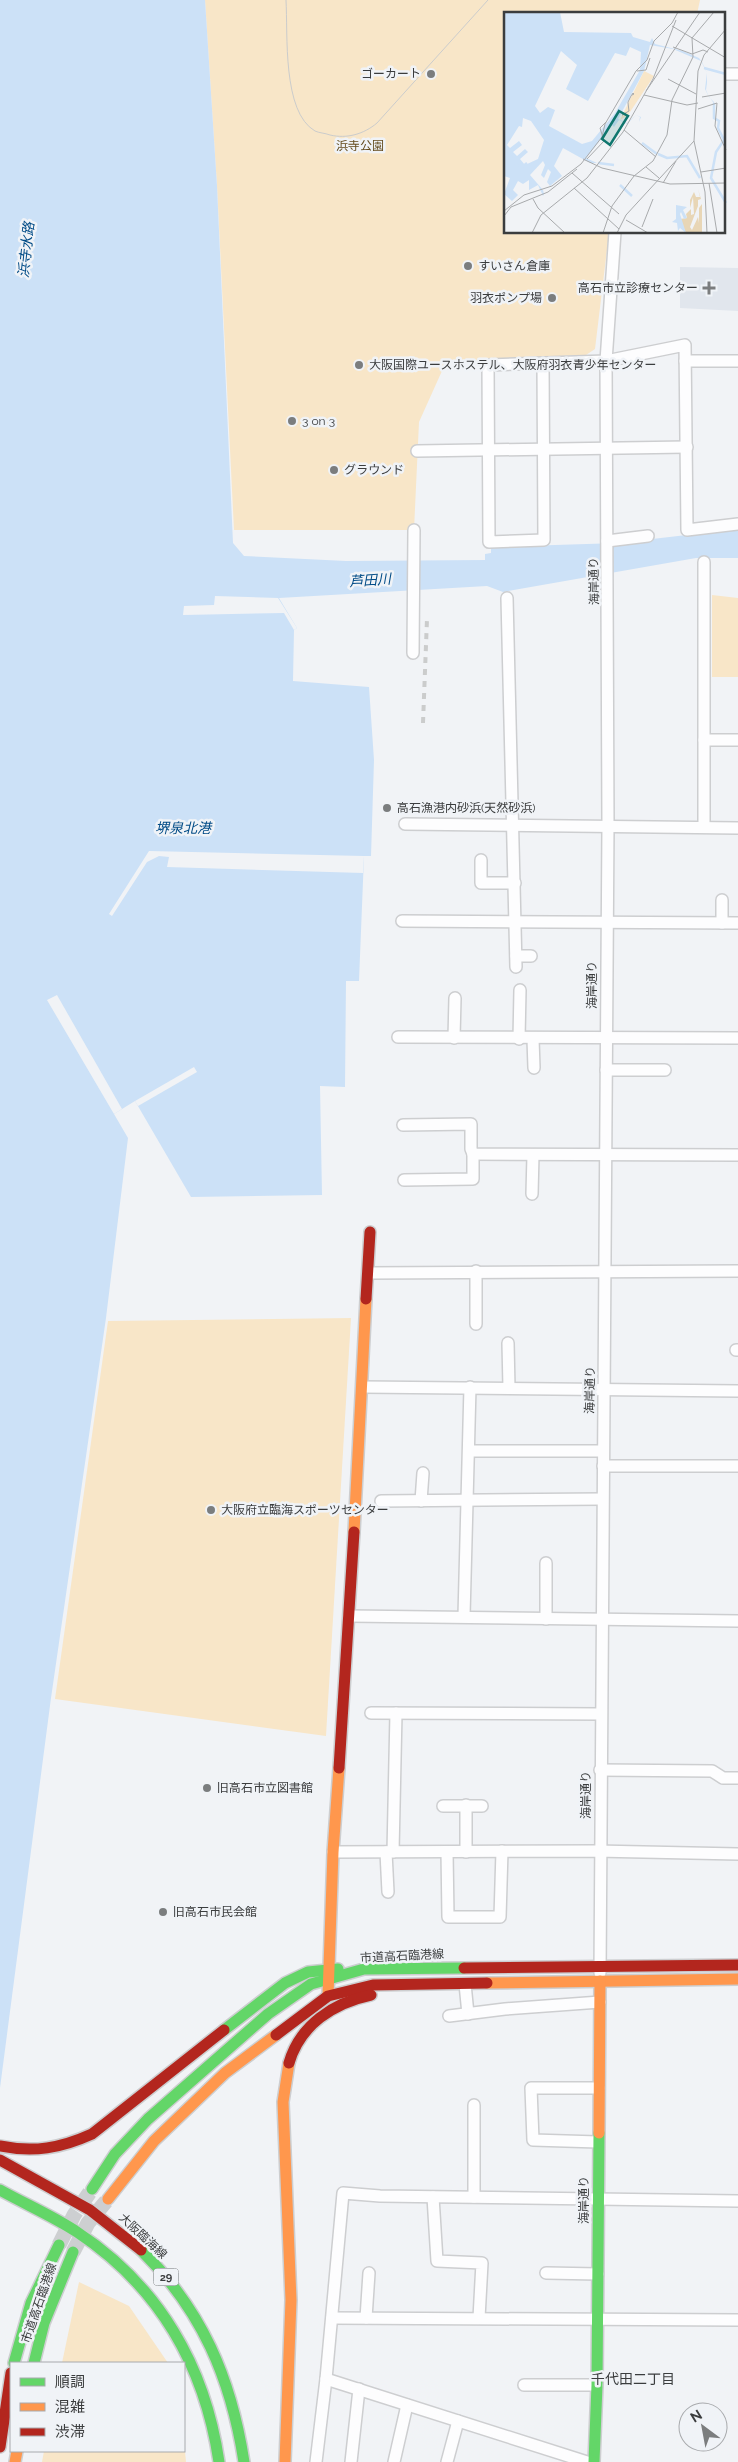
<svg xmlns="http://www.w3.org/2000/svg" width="738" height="2462" font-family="Raleway,'Noto Sans JP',sans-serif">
<rect width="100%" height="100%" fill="#f1f3f6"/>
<polygon fill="#e1e6ed" points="680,267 738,268 738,311 680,308"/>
<g fill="#f8e6c8">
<polygon points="205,0 700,0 697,14 506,14 506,232 609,233 595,349 586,355 486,359 463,363 446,362 419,422 414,530 234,530 217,186"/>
<polygon points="712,595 738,598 738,677 712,677"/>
<polygon points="351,1318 326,1736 55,1699 108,1321"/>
<polygon points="79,2282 129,2306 168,2363 62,2363"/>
<polygon points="184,2440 186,2462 42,2462 44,2451 184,2451"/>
</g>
<polygon fill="#cce1f7" points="0,0 205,0 217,186 233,543 244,556 346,561 485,560 485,554 491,553 491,547 618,543 738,529 738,558 696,558 503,592 487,586 279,598 297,628 294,630 293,681 369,687 374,760 371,856 364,856 359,981 346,981 345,1087 320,1086 322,1195 191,1197 135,1101 114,1114 128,1138 106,1318 51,1698 0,2088"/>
<g fill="#f1f3f6">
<polygon points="215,596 278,598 297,628 294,630 284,613 183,615 184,606 214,605"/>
<polygon points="149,851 364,856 363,873 167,867 169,857 159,856 147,862 112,916 109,914"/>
<polygon points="57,995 122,1109 114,1114 47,1000"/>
<polygon points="194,1067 197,1072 138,1106 135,1101"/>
</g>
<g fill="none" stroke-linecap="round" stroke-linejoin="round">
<g stroke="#cdcfd1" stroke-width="15" stroke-dasharray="15 8" stroke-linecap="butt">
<polyline points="59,2245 74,2215 92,2189"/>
<polyline points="73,2252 88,2223 108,2199"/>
</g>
<g stroke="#cdced0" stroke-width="14">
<g id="street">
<polyline points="724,74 738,74"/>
<polyline points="685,361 738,361"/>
<polyline points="543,363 544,540 489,542 488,365 606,361 685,345 687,530 738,524"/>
<polyline points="417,451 687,447"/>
<polyline points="607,541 648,536"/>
<polyline points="704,562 704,827"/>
<polyline points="507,598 516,967"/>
<polyline points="413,653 414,530"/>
<polyline points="704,740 738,740"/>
<polyline points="405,824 738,828"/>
<polyline points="481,860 481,883 515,883"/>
<polyline points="402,921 738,923"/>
<polyline points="722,923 722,900"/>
<polyline points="516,956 531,956"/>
<polyline points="398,1037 738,1038"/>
<polyline points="454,1038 455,998"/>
<polyline points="519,1039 520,990"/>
<polyline points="533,1039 534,1068"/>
<polyline points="606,1070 665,1070"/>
<polyline points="403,1125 471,1124 471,1149 473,1154 738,1155"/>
<polyline points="404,1180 473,1179 473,1154"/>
<polyline points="532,1194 533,1155"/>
<polyline points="368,1273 738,1271"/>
<polyline points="476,1324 476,1271"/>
<polyline points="508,1343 509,1388"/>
<polyline points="736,1350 738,1350"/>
<polyline points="363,1387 738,1391"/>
<polyline points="470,1451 603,1451"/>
<polyline points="603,1466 738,1466"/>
<polyline points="381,1501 602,1499"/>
<polyline points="421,1501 423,1473"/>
<polyline points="349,1616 738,1621"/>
<polyline points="464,1616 470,1387"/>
<polyline points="546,1619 546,1563"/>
<polyline points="371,1713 600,1714"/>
<polyline points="600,1770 712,1771 723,1778 738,1778"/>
<polyline points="466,1805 466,1852"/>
<polyline points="443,1806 482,1806"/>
<polyline points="333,1852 596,1851 738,1854"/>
<polyline points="386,1852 388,1892"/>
<polyline points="393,1852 396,1713"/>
<polyline points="447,1852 448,1917 500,1917 502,1851"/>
<polyline points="600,1973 608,825 606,361 615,232"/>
<polyline points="465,1984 468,2014"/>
<polyline points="449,2016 505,2009 600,2002"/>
<polyline points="598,2142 533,2140 531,2088 599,2088"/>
<polyline points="433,2197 437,2261 482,2263 479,2318"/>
<polyline points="474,2197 474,2105"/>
<polyline points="546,2273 598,2274"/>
<polyline points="332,2318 738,2320"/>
<polyline points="366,2318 369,2273"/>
<polyline points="326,2379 587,2462"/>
<polyline points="524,2385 597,2385"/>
<polyline points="316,2462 326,2379 343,2193 380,2196 738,2201"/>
<polyline points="351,2462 359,2389"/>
<polyline points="394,2462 407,2405"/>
<polyline points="447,2462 458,2421"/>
</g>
</g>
<g stroke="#cdced0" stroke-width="14">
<g id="fast">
<polyline points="224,2030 285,1983 308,1972 338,1969"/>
<polyline points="92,2189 115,2154 148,2119 268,2014 311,1984 364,1969 464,1968"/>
<path d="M0 2190C25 2204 53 2216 77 2232 159 2286 205 2366 219 2462"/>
<path d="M141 2250C202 2310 231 2378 244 2462"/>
<polyline points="14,2363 31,2303 59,2245"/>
<polyline points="34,2363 44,2323 73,2252"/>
<polyline points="594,2462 597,2385 599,2133"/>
</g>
</g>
<g stroke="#cdced0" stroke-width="14">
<g id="slow">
<polyline points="354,1532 366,1299"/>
<polyline points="487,1983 738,1979"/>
<polyline points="328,1996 333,1852 339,1768"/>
<polyline points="599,2133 600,1981"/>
<polyline points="108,2199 154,2141 225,2073 276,2035"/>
<polyline points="15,2462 17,2451"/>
<polyline points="285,2462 291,2300 283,2102 289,2063"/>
</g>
</g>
<g stroke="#cdced0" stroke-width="14">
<g id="jam">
<polyline points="366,1299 370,1232"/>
<polyline points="339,1768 354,1532"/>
<polyline points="464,1968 738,1965"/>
<polyline points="276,2035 328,1996 373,1985 487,1983"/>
<path d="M289 2063C300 2025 333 2003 371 1995"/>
<path d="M0 2146C34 2153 61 2148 92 2134L224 2030"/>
<polyline points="0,2160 90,2210 141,2250"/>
<polyline points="0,2447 11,2373"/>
</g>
</g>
<use href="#street" stroke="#fdfdfe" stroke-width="11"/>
<use href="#fast" stroke="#63d668" stroke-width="11"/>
<use href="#slow" stroke="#ff974d" stroke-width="11"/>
<use href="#jam" stroke="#b3261e" stroke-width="11"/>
<path stroke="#cbcccc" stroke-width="1" d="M286 0C288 34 282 112 315 131 319 133 325 133 330 135 347 139 364 134 377 123L488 0"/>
<polyline stroke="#cbcccc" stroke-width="4" stroke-dasharray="6 6" stroke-linecap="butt" points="423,723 427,619"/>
</g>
<g fill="#7b7d7e" stroke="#f0f3f7" stroke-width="2">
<circle cx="431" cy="74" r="5"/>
<circle cx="468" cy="266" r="5"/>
<path d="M706.5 280.5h5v5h5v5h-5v5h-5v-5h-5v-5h5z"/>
<circle cx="552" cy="298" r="5"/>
<circle cx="359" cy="365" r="5"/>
<circle cx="292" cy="421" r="5"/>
<circle cx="334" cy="470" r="5"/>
<circle cx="387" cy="808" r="5"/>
<circle cx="211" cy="1510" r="5"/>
<circle cx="207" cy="1788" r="5"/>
<circle cx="163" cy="1912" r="5"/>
</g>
<g text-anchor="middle" stroke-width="5" stroke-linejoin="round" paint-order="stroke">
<rect fill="#f0f3f7" stroke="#717476" stroke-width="1" x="153.5" y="2268.5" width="25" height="17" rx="4"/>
<g font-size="11" font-weight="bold" fill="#3b3d3e">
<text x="166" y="2281">29</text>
</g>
<g font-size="12" fill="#3b3d3e" stroke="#f0f3f7" text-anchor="start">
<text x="421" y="78" text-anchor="end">ゴーカート</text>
<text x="478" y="270">すいさん倉庫</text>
<text x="698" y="292" text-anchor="end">高石市立診療センター</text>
<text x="542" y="302" text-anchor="end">羽衣ポンプ場</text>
<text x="369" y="369">大阪国際ユースホステル、大阪府羽衣青少年センター</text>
<text x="302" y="425">3 on 3</text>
<text x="344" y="474">グラウンド</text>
<text x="397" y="812">高石漁港内砂浜(天然砂浜)</text>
<text x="221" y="1514">大阪府立臨海スポーツセンター</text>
<text x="217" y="1792">旧高石市立図書館</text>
<text x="173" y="1916">旧高石市民会館</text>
</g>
<g font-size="12" fill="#644c1e" stroke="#f0f3f7">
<text x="360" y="150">浜寺公園</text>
</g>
<g font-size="12" fill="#3b3d3e" stroke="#f0f3f7">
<text transform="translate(594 581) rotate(-91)" y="4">海岸通り</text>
<text transform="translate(592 985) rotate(-90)" y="4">海岸通り</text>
<text transform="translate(590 1390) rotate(-89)" y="4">海岸通り</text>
<text transform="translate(586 1795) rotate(-90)" y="4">海岸通り</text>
<text transform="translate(402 1956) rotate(-3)" y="4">市道高石臨港線</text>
<text transform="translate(584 2200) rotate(-90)" y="4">海岸通り</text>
<text transform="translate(143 2236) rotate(43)" y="4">大阪臨海線</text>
<text transform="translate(39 2303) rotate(-71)" y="4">市道高石臨港線</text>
</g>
<g font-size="14" font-style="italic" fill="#004b86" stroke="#f0f3f7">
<text transform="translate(26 250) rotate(-84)" y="5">浜寺水路</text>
<text transform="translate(370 580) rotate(-4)" y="5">芦田川</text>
<text x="183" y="833">堺泉北港</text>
</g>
<g font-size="14" fill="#3b3d3e" stroke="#f0f3f7">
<text x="633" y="2384">千代田二丁目</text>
</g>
</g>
<g transform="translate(504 12)">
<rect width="221" height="221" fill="#f1f3f6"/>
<path d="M140 59 150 64 124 103 116 108Z" fill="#f8e6c8"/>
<path d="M194 177 197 187 194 188V194L186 215 188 218 194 205 195 211V196L198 192V221H182L176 207 183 206 182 202 187 197V203L190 202 189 185 186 196V188L190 180 192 185H196Z" fill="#e8d6b6"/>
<path d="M0 0H56L60 20 127 21 129 25 146 30 148 26 151 32 179 39 195 46 198 50 203 61V71L202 78 205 85 210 90 211 93 204 83 201 77 203 61 197 49 169 37 146 33 140 59 114 107 123 111 132 103 137 105 135 110 136 105 132 103 123 112 115 108 110 115 108 113 82 146 93 151H86L59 136 50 154 58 164 46 174 43 170 47 160 44 157 40 166 37 163 41 153 39 149 26 163 39 178 40 182 39 184 34 173 25 178V168L19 172 14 169 9 178 14 183 8 189 0 182 6 166 0 164ZM126 35 137 40 136 58 111 101 88 129 78 132 45 114 51 98 44 95 36 101 31 94 57 39 73 53 62 77 84 89 111 41 122 44ZM19 106 27 109 40 128 34 147 21 153 16 147 24 140 21 137 13 144 9 140 18 133 15 129 6 136 3 133 15 114 18 115ZM172 193 183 195 179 198 183 206 180 207 177 200 176 202 182 221 176 216 174 219 173 211 168 210 172 207Z" fill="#cce1f7" fill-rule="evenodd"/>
<path fill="none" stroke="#cce1f7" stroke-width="2.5" d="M200 56 222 62M210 91V106L215 109 214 116 220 128 212 140 207 166 222 191M138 131 153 142M0 136 13 153 18 155 23 151M154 142 163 146 183 144 196 166M94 151 110 153M116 173 128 184"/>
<path fill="none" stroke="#a8aaac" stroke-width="1" d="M168 14 222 46M169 35 188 42 199 38 204 40M133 59 142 58 146 46M164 67 192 82M142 79 196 0M140 83 183 93 194 91M198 85 222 81M213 91 211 114 222 138M194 97 213 91M122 101 118 103 125 99 124 91V90L127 84 129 81 130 82 128 83M120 118 152 145M190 129 201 180 203 221M79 147 98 156 166 172 222 171M83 147 100 129 96 116 102 110M142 155 155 166M197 160 222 156M68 161 115 202M159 171 172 149M205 171 213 221M70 176 115 217M29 187 34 196 61 221M0 199 20 183 48 174 77 152 98 125 101 112 132 59 143 48 150 29 168 11 174 0M0 204 7 195 44 180 73 157M122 208 144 221M138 215 149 187M28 221 37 203 83 166 119 120 149 67 172 8M99 221 108 194 130 164 149 149 163 123 168 88 189 45 188 26 210 0M113 221 122 203 190 129 194 59 200 43 222 17"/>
<path fill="#0f766e" fill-opacity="0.15" stroke="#0f766e" stroke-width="2.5" d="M115 99 124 104 106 133 98 127Z"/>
<rect width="221" height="221" fill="none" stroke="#3b3d3e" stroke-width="2.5"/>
</g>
<rect x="10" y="2362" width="175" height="90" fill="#f0f3f7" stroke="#a8aaad"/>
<rect x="20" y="2378" width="25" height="8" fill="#63d668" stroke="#a8aaad"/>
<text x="55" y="2387" font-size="15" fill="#3b3d3e">順調</text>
<rect x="20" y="2403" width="25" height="8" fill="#ff974d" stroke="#a8aaad"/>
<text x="55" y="2412" font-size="15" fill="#3b3d3e">混雑</text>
<rect x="20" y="2428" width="25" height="8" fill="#b3261e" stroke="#a8aaad"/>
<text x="55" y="2437" font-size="15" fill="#3b3d3e">渋滞</text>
<g transform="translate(703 2427) rotate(328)"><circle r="24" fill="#f0f3f7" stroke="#a8aaad"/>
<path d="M0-4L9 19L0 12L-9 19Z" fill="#7b7d7e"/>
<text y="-8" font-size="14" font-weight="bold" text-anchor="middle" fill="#3b3d3e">N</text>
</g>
</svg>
